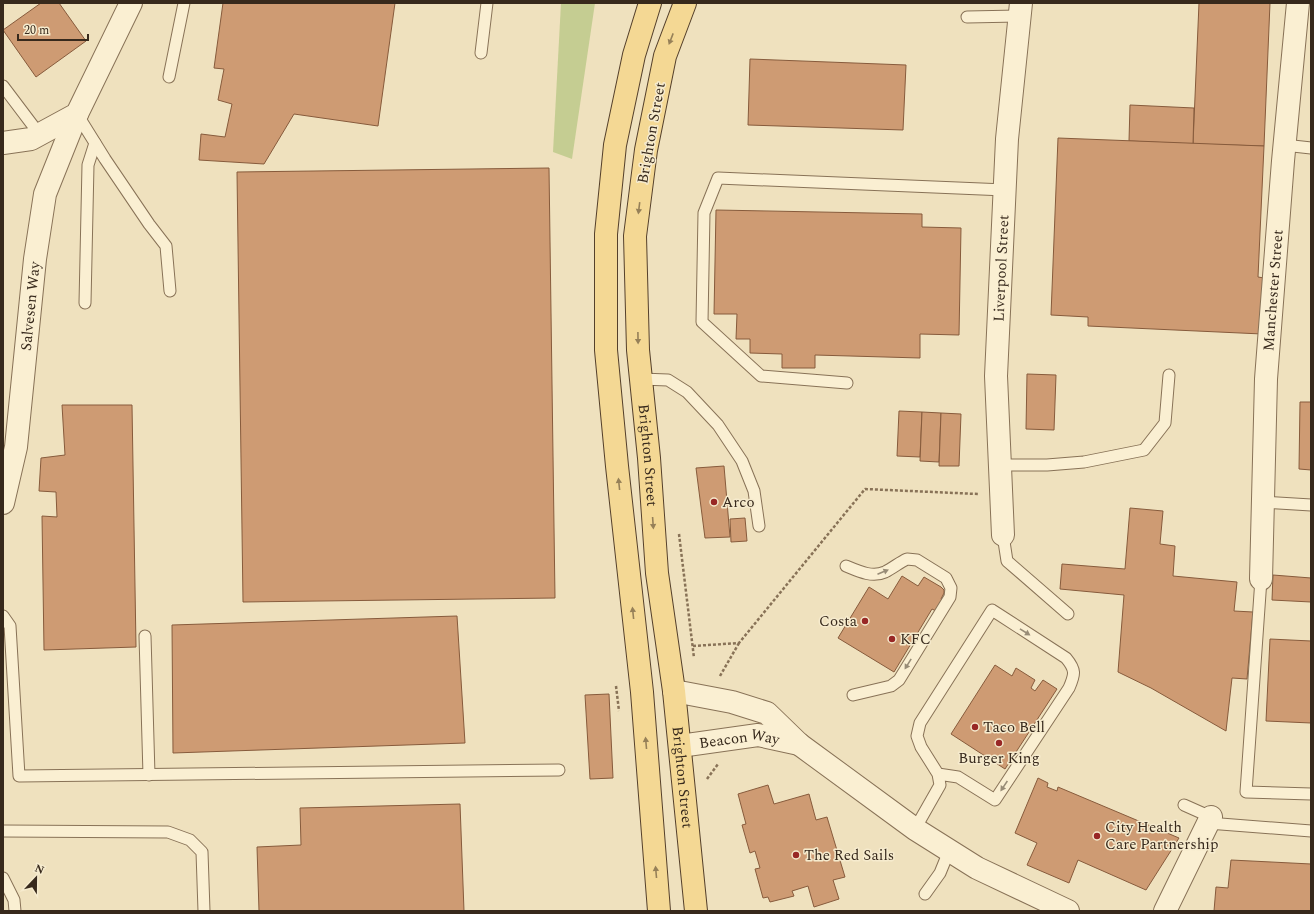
<svg xmlns="http://www.w3.org/2000/svg" width="1314" height="914" font-family="Spectral,serif">
<rect width="100%" height="100%" fill="#efe1be"/>
<polygon fill="#c5cd92" points="561,3 595,3 572,159 553,152"/>
<g fill="#ce9b73" stroke="#875b3c">
<polygon points="41,3 59,3 86,41 36,77 3,30"/>
<polygon points="223,3 395,3 378,126 294,114 264,164 199,160 201,134 225,137 232,104 218,100 224,69 214,68"/>
<polygon points="1199,3 1270,3 1264,146 1193,144"/>
<polygon points="750,59 906,65 903,130 748,125"/>
<polygon points="1130,105 1194,108 1193,144 1129,141"/>
<polygon points="1058,138 1264,146 1258,277 1264,278 1262,334 1088,326 1088,317 1051,315"/>
<polygon points="549,168 555,598 243,602 237,172"/>
<polygon points="716,210 922,214 922,227 961,228 959,335 920,334 920,358 815,355 815,368 782,368 782,354 750,353 750,339 736,339 737,314 714,314"/>
<polygon points="1027,374 1056,375 1054,430 1026,429"/>
<polygon points="1300,402 1311,402 1311,470 1299,469"/>
<polygon points="62,405 132,405 136,647 44,650 42,516 57,517 56,492 39,491 41,458 65,455"/>
<polygon points="899,411 922,412 920,457 897,456"/>
<polygon points="922,412 941,413 939,462 920,461"/>
<polygon points="941,413 961,414 959,466 939,466"/>
<polygon points="724,466 730,537 705,538 696,468"/>
<polygon points="1130,508 1163,511 1160,544 1175,546 1173,576 1237,582 1234,611 1253,612 1247,679 1232,678 1226,731 1151,688 1118,672 1124,595 1060,589 1062,564 1125,569"/>
<polygon points="745,518 747,541 731,542 730,519"/>
<polygon points="1273,575 1311,578 1311,602 1272,600"/>
<polygon points="902,576 918,586 924,577 941,587 944,590 944,593 941,599 943,600 936,611 932,609 894,672 838,638 869,587 888,599"/>
<polygon points="457,616 465,743 173,753 172,625"/>
<polygon points="1270,639 1311,641 1311,723 1266,721"/>
<polygon points="995,665 1012,676 1016,668 1035,680 1031,688 1035,691 1043,680 1057,689 1005,769 951,734"/>
<polygon points="609,694 613,778 590,779 585,695"/>
<polygon points="1038,778 1048,783 1047,787 1057,791 1058,787 1179,838 1146,890 1078,860 1069,883 1027,865 1037,843 1015,833"/>
<polygon points="768,785 774,804 809,794 816,820 827,817 845,877 833,880 839,899 814,907 808,886 792,891 794,896 770,902 768,897 763,898 755,869 760,868 755,851 750,853 742,825 746,824 738,794"/>
<polygon points="460,804 464,911 259,911 257,847 301,845 300,808"/>
<polygon points="1231,860 1311,864 1311,911 1214,911 1216,887 1228,888"/>
</g>
<g fill="none" stroke-linecap="round" stroke-linejoin="round">
<g stroke="#887257" stroke-width="13">
<g id="service">
<polyline points="967,17 1019,16"/>
<polyline points="481,53 487,3"/>
<polyline points="169,77 184,3"/>
<polyline points="3,86 40,135"/>
<polyline points="77,114 105,159 149,224 166,246 170,291"/>
<polyline points="1284,145 1311,148"/>
<polyline points="85,303 88,165 95,143"/>
<polyline points="641,379 668,380 687,392 718,425 742,461 754,491 759,526"/>
<polyline points="847,383 761,376 702,322 704,213 718,178 1005,190"/>
<polyline points="1000,465 1047,465 1084,462 1144,450 1165,423 1169,375"/>
<polyline points="1263,502 1311,505"/>
<polyline points="1003,535 1007,561 1068,614"/>
<path d="M846 566C858 571 872 578 885 572 893 568 900 562 907 559L917 560 946 578 951 588 950 597 899 680 891 686 853 695"/>
<polyline points="1261,579 1246,792 1311,794"/>
<polyline points="3,616 10,626 19,776 559,770"/>
<polyline points="145,636 149,775"/>
<polyline points="1184,805 1211,817"/>
<polyline points="1208,823 1311,831"/>
<path d="M915 829 940 785 938 774 921 747 917 736 920 723 992 610 1066 658C1076 670 1075 674 1069 688L995 800 958 777 938 774"/>
<polyline points="3,831 168,832 190,840 202,852 204,911"/>
<polyline points="3,878 14,900 15,911"/>
<polyline points="925,894 940,873 949,851"/>
</g>
</g>
<g stroke="#887257" stroke-width="24">
<g id="minor">
<polyline points="3,143 31,139 77,114 131,3"/>
<path id="s1" d="M3 503 16 447 35 259 45 194 77 114"/>
<path id="s2" d="M1003 535 996 376 1007 139 1021 3"/>
<path id="s3" d="M1261 579 1266 379 1283 161 1298 3"/>
<polyline points="674,691 732,702 767,713 799,744 915,829 977,868 1068,911"/>
<path id="s4" d="M680 746 758 735 799 744"/>
<polyline points="1165,911 1211,817"/>
</g>
</g>
<g stroke="#55402b" stroke-width="24">
<g id="primary">
<polyline points="650,3 634,55 615,145 606,234 606,350 617,466 642,692 659,911"/>
<path id="s5" d="M685 3 665 56 646 150 635 236 638 350 649 458 657 573 674 691 696 911"/>
</g>
</g>
<g stroke="#887257" stroke-width="2.5" stroke-dasharray="3 2" stroke-linecap="butt">
<polyline points="679,534 694,658"/>
<polyline points="693,646 739,643 865,489 978,494"/>
<polyline points="720,676 739,643"/>
<polyline points="616,686 619,711"/>
<polyline points="707,779 718,764"/>
</g>
<use href="#service" stroke="#faefd2" stroke-width="11"/>
<use href="#minor" stroke="#faefd2" stroke-width="22"/>
<use href="#primary" stroke="#f4d894" stroke-width="22"/>
</g>
<defs><path id="oneway-solid" d="M-6-.8H1V-3.2L6.5 0L1 3.2V.8H-6Z"/></defs>
<g fill="#968058">
<use href="#oneway-solid" transform="translate(671 39) rotate(111)"/>
<use href="#oneway-solid" transform="translate(639 208) rotate(97)"/>
<use href="#oneway-solid" transform="translate(638 338) rotate(89)"/>
<use href="#oneway-solid" transform="translate(619 484) rotate(-96)"/>
<use href="#oneway-solid" transform="translate(653 523) rotate(86)"/>
<use href="#oneway-solid" transform="translate(633 613) rotate(-96)"/>
<use href="#oneway-solid" transform="translate(646 743) rotate(-95)"/>
<use href="#oneway-solid" transform="translate(656 872) rotate(-95)"/>
</g>
<g fill="#988c77">
<use href="#oneway-solid" transform="translate(883 572) rotate(-23)"/>
<use href="#oneway-solid" transform="translate(1025 632) rotate(32)"/>
<use href="#oneway-solid" transform="translate(908 664) rotate(122)"/>
<use href="#oneway-solid" transform="translate(1004 786) rotate(124)"/>
</g>
<g fill="#982725" stroke="#f6ebce" stroke-width="1.5">
<circle cx="714" cy="502" r="4"/>
<circle cx="865" cy="621" r="4"/>
<circle cx="892" cy="639" r="4"/>
<circle cx="975" cy="727" r="4"/>
<circle cx="999" cy="743" r="4"/>
<circle cx="1097" cy="836" r="4"/>
<circle cx="796" cy="855" r="4"/>
</g>
<g text-anchor="middle" stroke-width="3" stroke-linejoin="round" paint-order="stroke">
<g font-size="15" fill="#37291c" stroke="#f6ebce">
<text transform="translate(651 133) rotate(-80)" y="5">Brighton Street</text>
<text dy="5" stroke="none"><textPath href="#s2" startOffset="267">Liverpool Street</textPath></text>
<text dy="5" stroke="none"><textPath href="#s3" startOffset="289">Manchester Street</textPath></text>
<text dy="5" stroke="none"><textPath href="#s1" startOffset="199">Salvesen Way</textPath></text>
<text dy="5" stroke="none"><textPath href="#s5" startOffset="459">Brighton Street</textPath></text>
<text dy="5" stroke="none"><textPath href="#s4" startOffset="60">Beacon Way</textPath></text>
<text dy="5" stroke="none"><textPath href="#s5" startOffset="783">Brighton Street</textPath></text>
</g>
<g font-size="15" fill="#37291c" stroke="#f6ebce" text-anchor="start">
<text x="722" y="507">Arco</text>
<text x="857" y="626" text-anchor="end">Costa</text>
<text x="900" y="644">KFC</text>
<text x="983" y="732">Taco Bell</text>
<text x="999" y="763" text-anchor="middle">Burger King</text>
<text x="1105" y="832">City Health<tspan x="1105" dy="17">Care Partnership</tspan></text>
<text x="804" y="860">The Red Sails</text>
</g>
</g>
<rect width="1314" height="914" fill="none" stroke="#37291c" stroke-width="8"/>
<g transform="translate(36 878) rotate(22)" stroke="#f6ebce" stroke-width="3" paint-order="stroke">
<path d="M0-3L7 15L0 10L-7 15Z" fill="#37291c"/>
<text y="-6" font-size="11" font-weight="bold" text-anchor="middle" fill="#37291c">N</text>
</g>
<path d="M18 34v6h70v-6" fill="none" stroke="#37291c" stroke-width="2"/>
<text x="24" y="34" font-size="12" fill="#37291c" stroke="#f6ebce" stroke-width="3" paint-order="stroke">20 m</text>
</svg>
